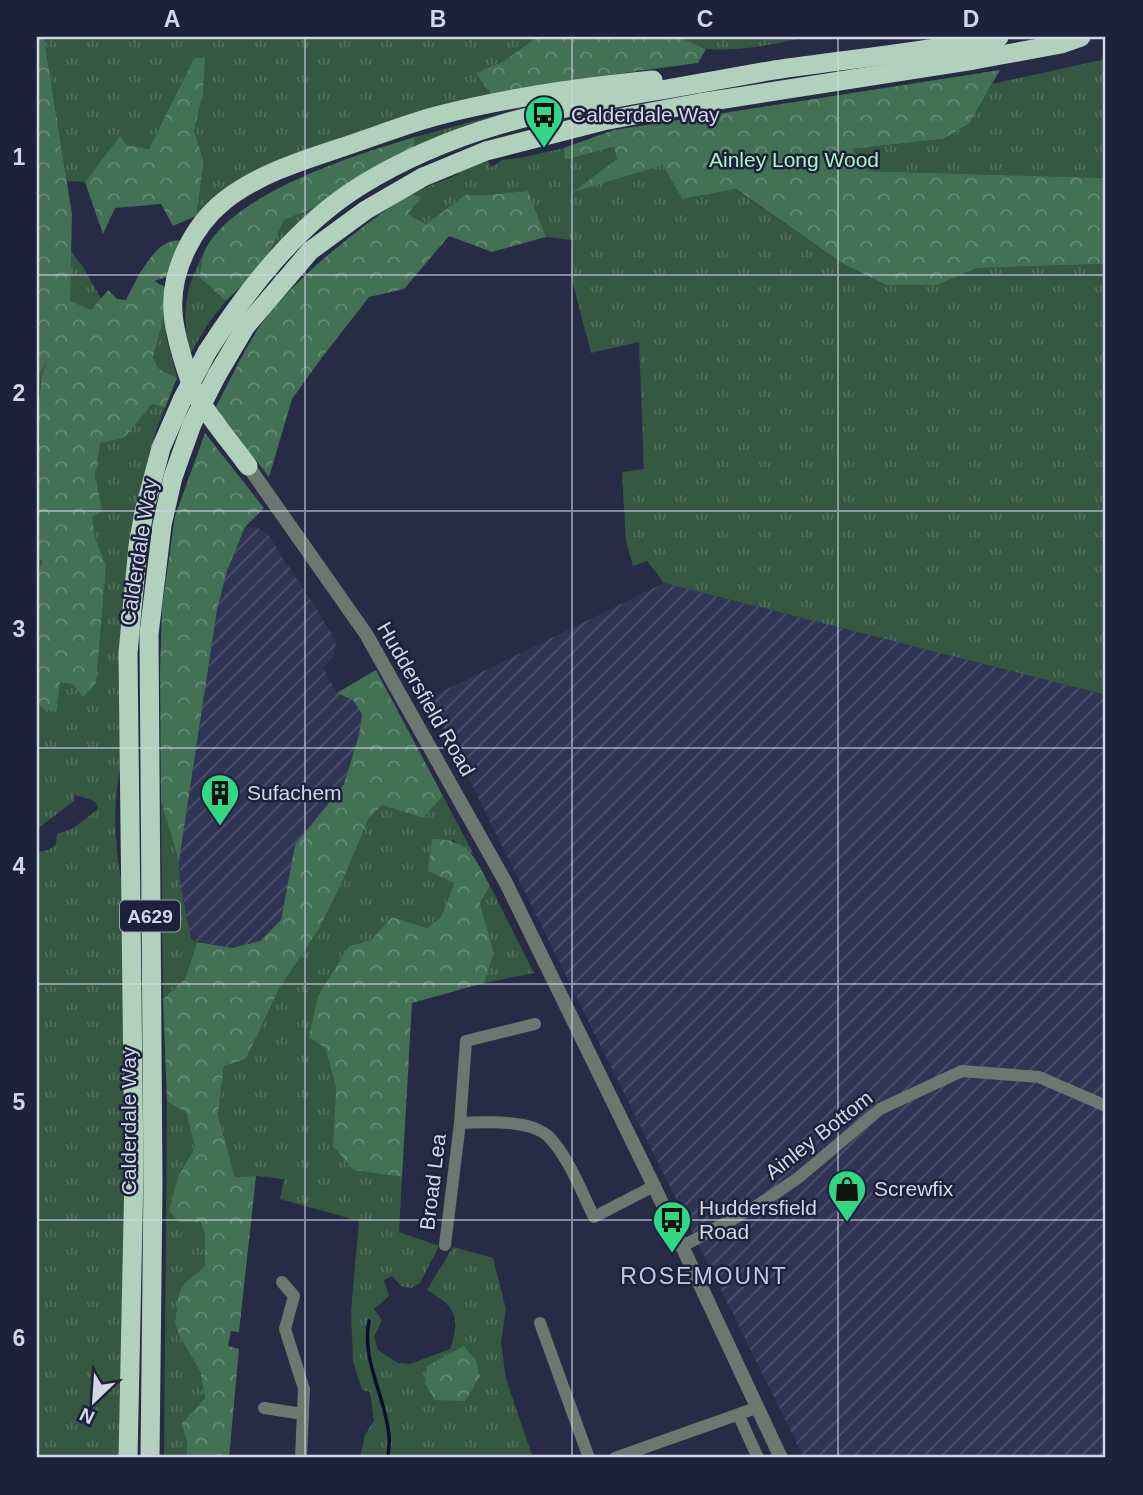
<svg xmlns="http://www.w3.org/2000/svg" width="1143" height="1495" font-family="Helvetica,sans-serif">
<defs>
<pattern id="industrial-furrows" width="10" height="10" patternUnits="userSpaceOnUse" patternTransform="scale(1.75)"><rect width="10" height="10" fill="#303455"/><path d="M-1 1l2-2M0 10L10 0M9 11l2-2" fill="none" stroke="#4d516d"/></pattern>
<pattern id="grass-tufts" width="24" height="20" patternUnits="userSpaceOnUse" patternTransform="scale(1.75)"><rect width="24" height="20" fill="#345840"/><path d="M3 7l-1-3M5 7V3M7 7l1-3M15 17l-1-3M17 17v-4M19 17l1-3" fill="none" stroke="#506f5c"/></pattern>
<pattern id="forest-crowns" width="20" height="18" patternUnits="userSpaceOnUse" patternTransform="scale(1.75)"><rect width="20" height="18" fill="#437154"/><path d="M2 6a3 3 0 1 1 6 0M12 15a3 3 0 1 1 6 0" fill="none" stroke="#668b75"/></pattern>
</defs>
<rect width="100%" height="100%" fill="#282b46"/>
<g fill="url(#industrial-furrows)">
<polygon points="245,527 257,527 269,536 311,601 336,640 334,656 323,668 337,693 353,700 362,714 359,735 344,784 295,845 281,920 260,941 232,948 191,940 180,882 179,861 217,610 227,571"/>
<polygon points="664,583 1106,695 1106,1458 804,1458 429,698"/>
</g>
<g fill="url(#grass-tufts)">
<polygon points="44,37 537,37 504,61 477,73 493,97 342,137 280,159 198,218 196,216 204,162 194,131 203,94 194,58 149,149 127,145 120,137 85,182 67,181"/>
<path d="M678 37H806C776 44 740 52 708 49 698 48 687 41 678 37Z"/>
<polygon points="1106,59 1106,178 868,171 851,149 943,139 969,124 992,84"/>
<polygon points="522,108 524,111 414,151 415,137"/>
<polygon points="614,147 618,159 576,190 663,164 682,199 735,189 842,263 886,285 937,285 978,268 1106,264 1106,695 664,583 647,561 633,566 626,541 622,472 644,469 639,342 591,353 571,276 572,240 546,237 528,191 485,195 465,195 426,224 408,214 421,198 409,194 457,175 462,169 487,159 491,167 502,160 525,157 564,148 566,160"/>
<polygon points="328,202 265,263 284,220"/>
<path d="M46 221 82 265 108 311 148 408 152 404 165 408 153 439 157 442 121 764C113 802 114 840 121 879L125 1089V1458H37V852L49 850 56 844 57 834 72 829 98 809 95 801 75 795 74 801 37 829V482L51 452 41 380 38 408 40 438 37 463V378L39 374 37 370Z"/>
<path d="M205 250 199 277 226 301 210 321 190 354C181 311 185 289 205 250Z"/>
<polygon points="165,303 166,336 177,378 158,368 153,357 162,325"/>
<path d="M443 796 474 855 452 839 454 883 441 917 427 928 392 917 371 940 349 946 325 1048 336 1087 333 1146 353 1170 402 1177 399 1232 439 1246 420 1283 411 1288 401 1286 392 1276 384 1280 389 1296 374 1309 382 1320 374 1337 378 1350 398 1363 410 1364 450 1349C461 1317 455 1306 427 1290L453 1247 493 1258 506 1309 501 1342 506 1379 533 1458H360L365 1435 374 1421 370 1392 362 1390 353 1362 351 1311 359 1221 280 1199 284 1179 256 1176 235 1177 218 1115 224 1066 246 1059 279 989 319 929 343 880 369 818 382 805 423 818Z"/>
<polygon points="161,802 179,861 180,882 191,939 197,942 185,979 163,999"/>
<polygon points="490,886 534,973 484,983 494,953 480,903"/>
<polygon points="167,1102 186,1112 195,1147 179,1175 205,1235 205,1266 185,1283 181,1339 200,1371 205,1398 181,1424 187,1441 186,1458 164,1458"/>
</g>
<g fill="url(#forest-crowns)">
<path d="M37 37H44L72 214 70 301 91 310 108 290 117 299 126 300C136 280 156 236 181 241L170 276 154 281 167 288 162 325 153 357 158 368 177 378 165 408 152 404 124 438 100 443 95 475 102 511 92 517 95 538 106 565 96 683 83 697 73 684 60 682 56 712 42 708 37 700V574L43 561 37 558V463L40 438 38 408 42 374 48 360 37 378Z"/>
<polygon points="537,37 678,37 706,49 698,63 594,77 493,97 476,73 504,61"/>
<polygon points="194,58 205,58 203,94 194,131 204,162 196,216 173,226 161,204 115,208 103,234 85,182 120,136 127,145 149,149"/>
<polygon points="1000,70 969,124 943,139 851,149 868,171 1106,178 1106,264 978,268 937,285 886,285 842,263 736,189 682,199 663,165 573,192 617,159 614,147 565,160 564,148 614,130"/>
<path d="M415 137 414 151 328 202 284 220 265 263 226 301 199 277C201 268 202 258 205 250 233 193 357 154 415 137Z"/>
<path d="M528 191 546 237 492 252 449 236 404 289 369 297 320 360 292 399 269 477 215 408C230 381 249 338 268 315 308 267 358 229 409 194L422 197 408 214 426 224 465 195H485Z"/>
<polygon points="205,433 264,508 245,527 227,571 217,610 179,861 161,802 160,671 162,608 175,516"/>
<polygon points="376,670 443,796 423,818 382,805 369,818 343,880 319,929 279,989 246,1059 224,1066 218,1115 235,1177 256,1176 239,1332 231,1331 228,1346 239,1349 229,1458 186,1458 187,1441 181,1424 205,1398 200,1371 181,1339 175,1323 179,1293 185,1283 205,1266 205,1235 200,1222 179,1222 169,1210 179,1175 195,1147 186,1112 167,1102 163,999 185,979 197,942 232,948 260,941 281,920 295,845 344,784 359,735 362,714 353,700 337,693"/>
<path d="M432 839C469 839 474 856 490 886L480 903 494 953 484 983 412 1003 402 1177 353 1170 333 1146 336 1087 325 1048 309 1037 318 996 349 946 371 940 392 917 427 928 441 917 454 883 428 871Z"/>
<polygon points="464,1346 476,1361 480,1376 465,1401 435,1400 425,1383 427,1366"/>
</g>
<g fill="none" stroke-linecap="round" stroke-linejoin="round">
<path stroke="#0c0b30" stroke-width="3.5" d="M369 1321C361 1360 386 1398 389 1436 390 1443 388 1451 388 1458"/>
<g stroke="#6b786f" stroke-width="12">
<polyline points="460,1123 466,1041 535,1024"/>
<path d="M445 1245 460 1123C483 1122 531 1119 549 1137 569 1158 581 1191 594 1217L654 1186"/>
<polyline points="681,1247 755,1207 798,1178 880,1109 962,1071 1039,1077 1106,1106"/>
<polyline points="282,1282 294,1296 285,1329 304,1389 301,1458"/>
<polyline points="540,1323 589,1458"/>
<polyline points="264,1408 303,1414"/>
<polyline points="739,1416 758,1458"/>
<polyline points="615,1458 756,1408"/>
</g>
<polyline stroke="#6b786f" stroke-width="14" points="248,466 366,634 506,883 654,1186 781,1458"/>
<g stroke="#b2d1bc" stroke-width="19">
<path d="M207 352C247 290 296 226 360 186 450 130 546 110 649 92 691 85 733 77 774 70 849 59 925 52 999 37"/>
<polyline points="217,375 246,326 310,251 366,210 423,177 486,151 603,121 699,103 974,60 1061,44 1081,37"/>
<path d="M248 466C232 444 213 422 198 398 188 382 174 332 173 312 170 271 193 226 224 201 259 173 307 159 349 145 379 135 409 123 440 115 510 97 581 87 653 80"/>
<polyline points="128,1458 134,1173 128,653 138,546 144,512 161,448 182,400"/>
<polyline points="150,1458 153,1183 149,634 162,525 173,477 192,424"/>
</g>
<g stroke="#b2d1bc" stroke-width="19">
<polyline points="182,400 207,352"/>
<polyline points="192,424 217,375"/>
</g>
</g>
<path fill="none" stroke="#d3d6e7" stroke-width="2" stroke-opacity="0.55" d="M305 37V1458M572 37V1458M838 37V1458M37 275H1106M37 511H1106M37 748H1106M37 984H1106M37 1220H1106"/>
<defs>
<g id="bus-pin" transform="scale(2.0125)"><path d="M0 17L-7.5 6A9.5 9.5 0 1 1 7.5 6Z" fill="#30d883" stroke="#1e213b"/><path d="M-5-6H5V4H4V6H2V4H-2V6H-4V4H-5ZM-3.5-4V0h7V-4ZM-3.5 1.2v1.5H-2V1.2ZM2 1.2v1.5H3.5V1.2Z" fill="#111"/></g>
<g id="building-pin" transform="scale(2.0125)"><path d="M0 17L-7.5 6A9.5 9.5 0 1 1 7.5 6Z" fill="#30d883" stroke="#1e213b"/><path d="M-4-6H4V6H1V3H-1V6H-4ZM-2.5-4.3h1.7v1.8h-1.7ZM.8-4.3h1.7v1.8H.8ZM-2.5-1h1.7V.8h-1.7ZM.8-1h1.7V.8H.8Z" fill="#111"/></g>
<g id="shop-pin" transform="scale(2.0125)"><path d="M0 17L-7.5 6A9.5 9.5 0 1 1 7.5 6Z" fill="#30d883" stroke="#1e213b"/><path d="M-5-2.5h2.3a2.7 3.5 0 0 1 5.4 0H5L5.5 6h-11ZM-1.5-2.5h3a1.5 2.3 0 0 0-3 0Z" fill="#111"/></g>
</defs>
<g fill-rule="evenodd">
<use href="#bus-pin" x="544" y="115"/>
<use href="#building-pin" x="220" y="793"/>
<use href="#shop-pin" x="847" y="1189"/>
<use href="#bus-pin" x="672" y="1220"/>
</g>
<g text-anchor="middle" stroke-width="5" stroke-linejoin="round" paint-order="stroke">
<rect fill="#1e213b" stroke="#9da0b3" stroke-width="2" x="120" y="900.5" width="60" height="31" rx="5"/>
<g font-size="19" font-weight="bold" fill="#d3d6e7">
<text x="150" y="923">A629</text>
</g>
<g font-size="21" fill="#d3d6e7" stroke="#1e213b" text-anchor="start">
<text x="571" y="122">Calderdale Way</text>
<text x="247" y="800">Sufachem</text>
<text x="874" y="1196">Screwfix</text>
<text x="699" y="1215">Huddersfield<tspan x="699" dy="24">Road</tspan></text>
</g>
<g font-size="21" fill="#a9f4c2" stroke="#1e213b">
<text x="794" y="167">Ainley Long Wood</text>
</g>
<g font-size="21" fill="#d3d6e7" stroke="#1e213b">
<text transform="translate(139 552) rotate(-81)" y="7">Calderdale Way</text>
<text transform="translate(426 699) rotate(60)" y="7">Huddersfield Road</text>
<text transform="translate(129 1121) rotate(-90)" y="7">Calderdale Way</text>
<text transform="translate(819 1135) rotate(-38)" y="7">Ainley Bottom</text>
<text transform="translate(433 1182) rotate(-83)" y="7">Broad Lea</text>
</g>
<g font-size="23" letter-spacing="2" fill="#c1c7e9" stroke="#1e213b">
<text x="704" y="1284">ROSEMOUNT</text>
</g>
</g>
<rect width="1143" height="1495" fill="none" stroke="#1e213b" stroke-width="77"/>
<g transform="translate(94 1401) rotate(205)" stroke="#1e213b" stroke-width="5" paint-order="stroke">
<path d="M0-5L12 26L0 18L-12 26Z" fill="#d3d6e7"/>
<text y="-10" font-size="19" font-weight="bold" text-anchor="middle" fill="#d3d6e7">N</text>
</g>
<rect x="38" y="38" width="1066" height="1418" fill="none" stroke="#d3d6e7" stroke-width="2.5"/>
<g font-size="23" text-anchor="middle" font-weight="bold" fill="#d3d6e7">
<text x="172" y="27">A</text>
<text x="438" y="27">B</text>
<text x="705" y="27">C</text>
<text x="971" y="27">D</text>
<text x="19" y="165">1</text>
<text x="19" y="401">2</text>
<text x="19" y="637">3</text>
<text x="19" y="874">4</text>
<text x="19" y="1110">5</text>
<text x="19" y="1346">6</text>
</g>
</svg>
